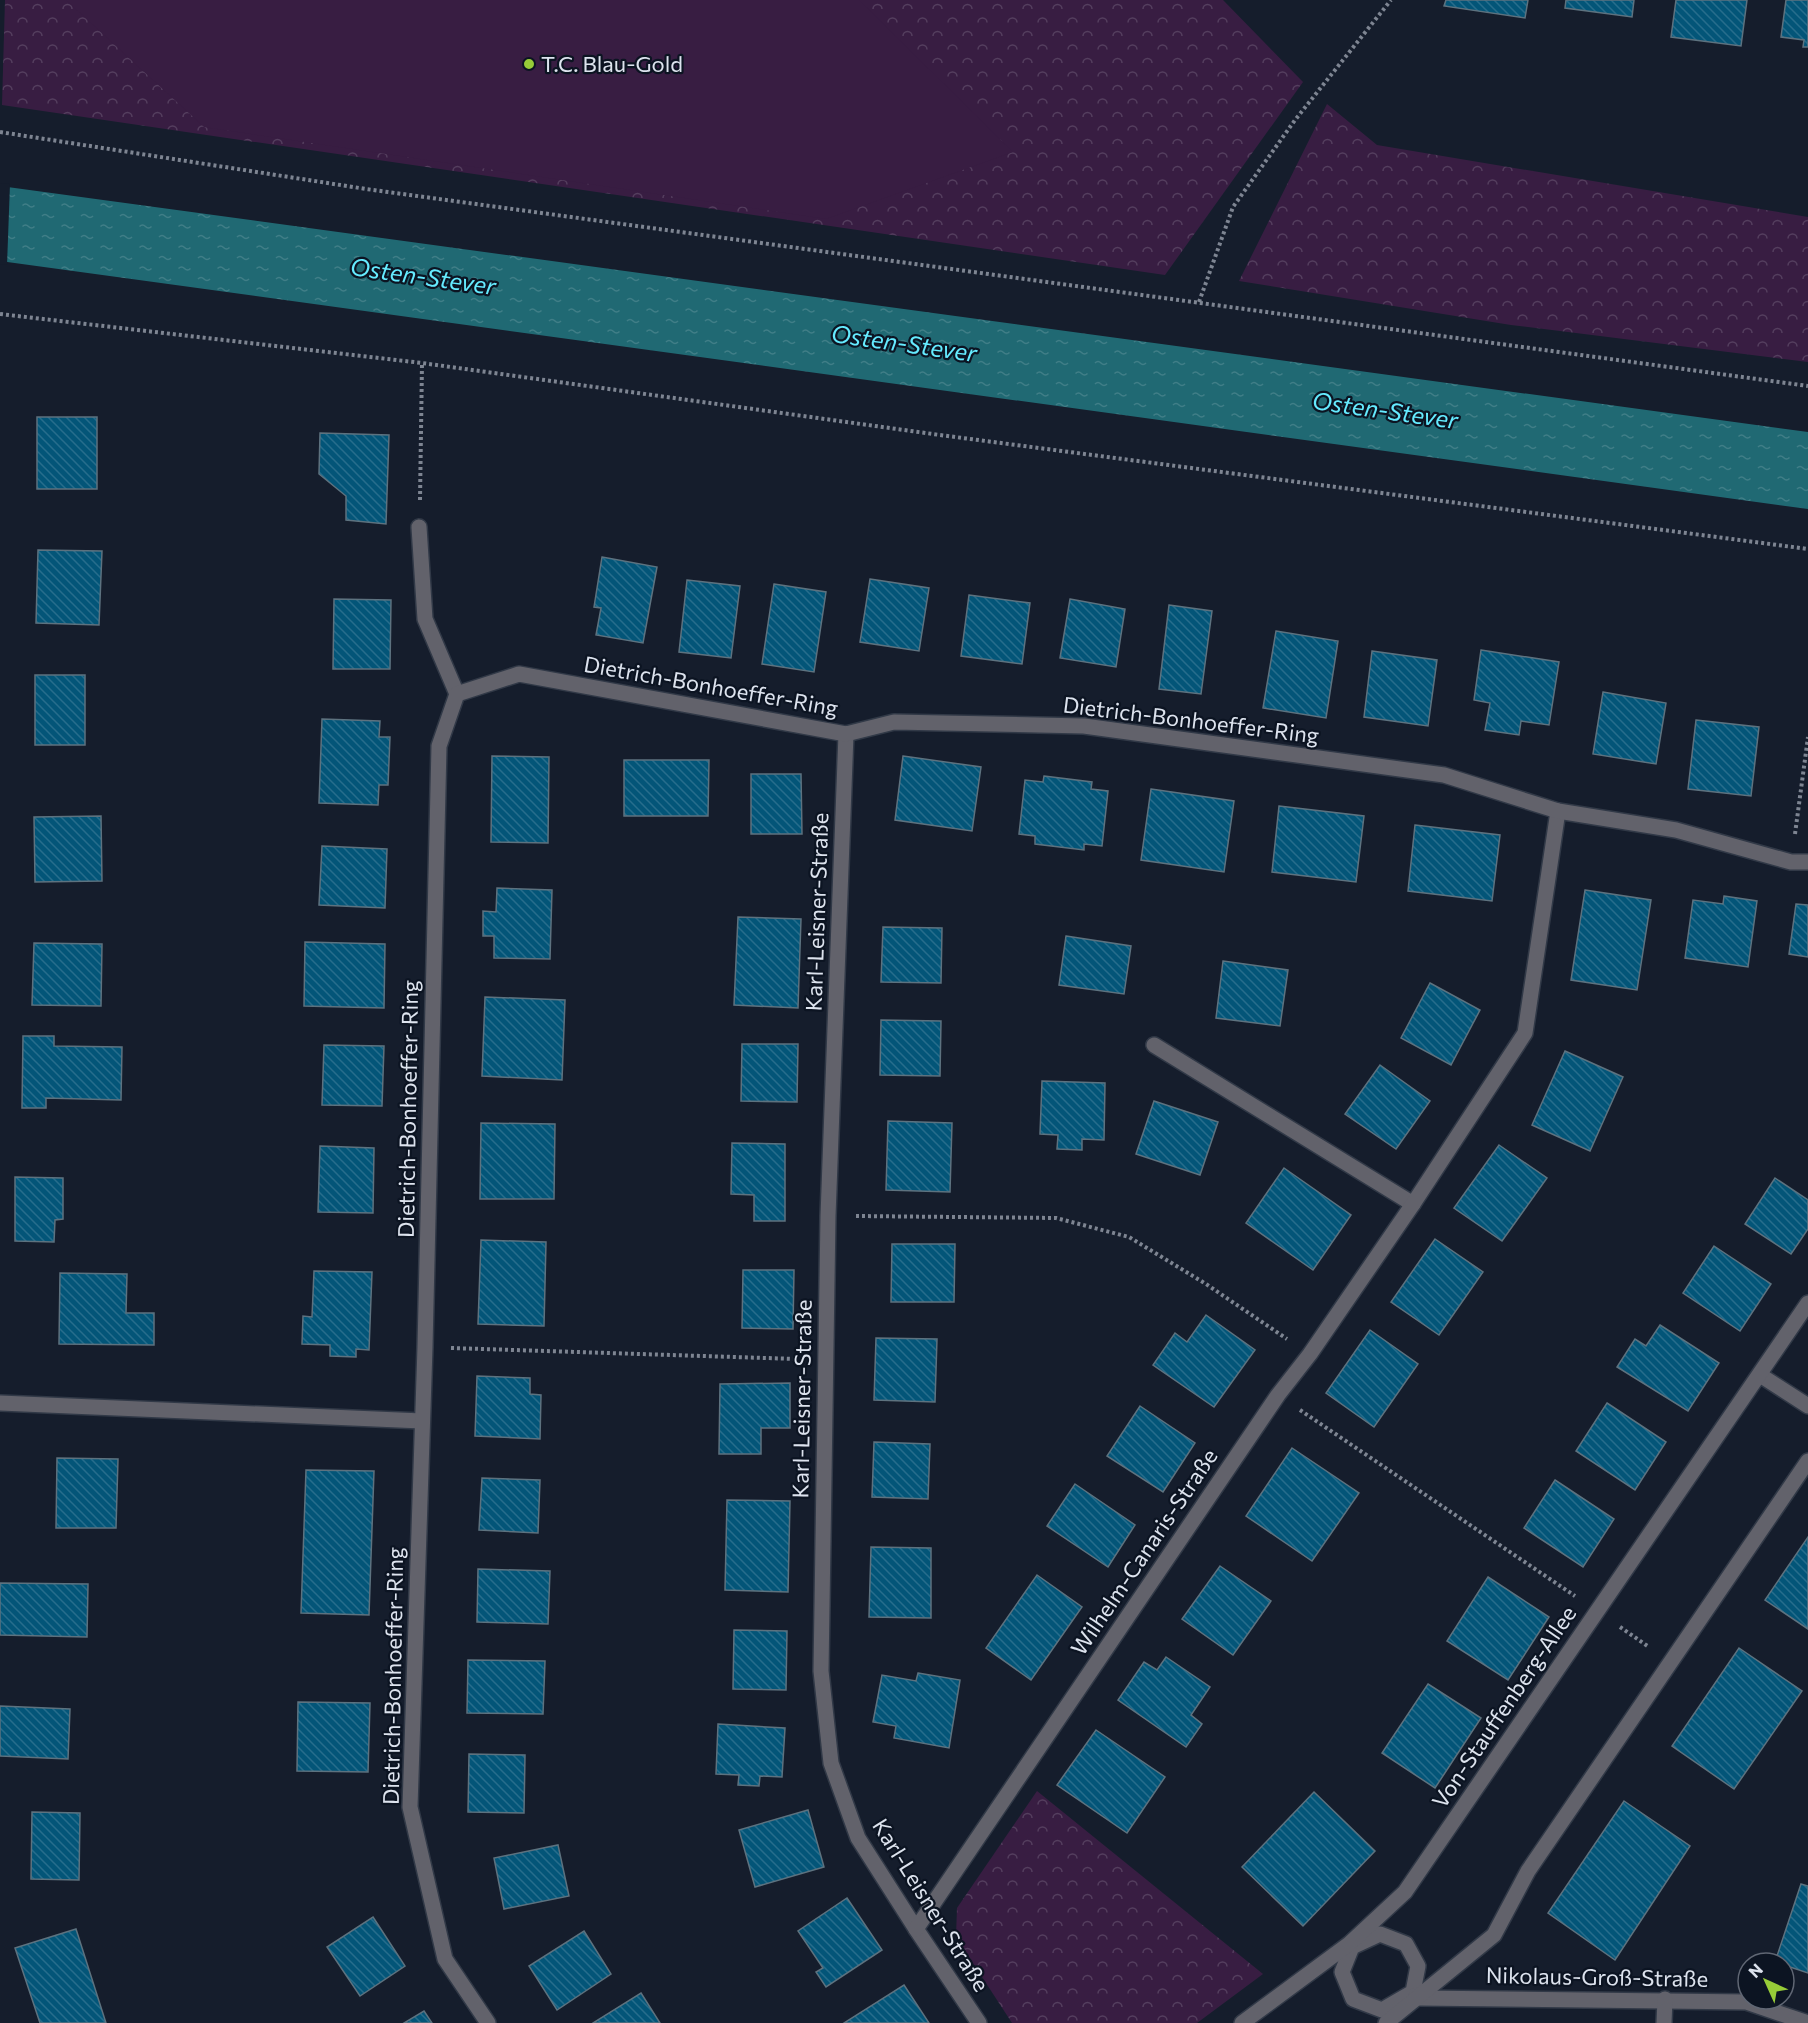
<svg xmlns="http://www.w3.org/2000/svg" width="1808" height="2023" font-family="Commissioner,sans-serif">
<defs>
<pattern id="park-crowns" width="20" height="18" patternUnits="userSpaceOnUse" patternTransform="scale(1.5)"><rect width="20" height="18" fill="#381d42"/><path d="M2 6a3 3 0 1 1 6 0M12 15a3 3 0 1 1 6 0" fill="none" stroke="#543e5e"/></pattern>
<pattern id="water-ripples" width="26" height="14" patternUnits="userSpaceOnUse" patternTransform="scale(1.5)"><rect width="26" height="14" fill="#206973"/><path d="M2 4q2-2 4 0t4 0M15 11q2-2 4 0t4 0" fill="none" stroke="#407e87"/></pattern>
<pattern id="building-back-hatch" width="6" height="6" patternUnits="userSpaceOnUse" patternTransform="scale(1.5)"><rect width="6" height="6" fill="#035578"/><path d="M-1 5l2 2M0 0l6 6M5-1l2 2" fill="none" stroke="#276d8c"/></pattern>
</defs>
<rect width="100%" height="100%" fill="#151d2c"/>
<g fill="url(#park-crowns)">
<polygon points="5,0 1223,0 1303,82 1165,275 2,105"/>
<polygon points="1327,104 1377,145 1808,217 1808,362 1511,325 1239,281"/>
<polygon points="1037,1791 1263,1974 1197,2023 1012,2023 956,1937 957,1908"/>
</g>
<polygon fill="#381d42" points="66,0 859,0 1013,152 826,219 204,127"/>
<polygon fill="url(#water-ripples)" points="0,186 1808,432 1808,509 0,261"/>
<polygon fill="#151d2c" points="0,183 10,184 7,265 0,264"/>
<g fill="url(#building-back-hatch)" stroke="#5d727f" stroke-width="1.5">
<polygon points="1446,0 1528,0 1525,18 1444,6"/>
<polygon points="1566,0 1634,0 1632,17 1565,8"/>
<polygon points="1676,0 1747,0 1741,46 1671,37"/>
<polygon points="1786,0 1808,0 1808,47 1803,47 1804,40 1781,37"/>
<rect x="37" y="417" width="60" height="72"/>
<polygon points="320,433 389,435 386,524 346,520 346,496 319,474"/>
<polygon points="38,550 102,551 99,625 36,623"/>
<polygon points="602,557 657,567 643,643 596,635 601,608 594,607"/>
<polygon points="870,579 929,588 919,651 860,642"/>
<polygon points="687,580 740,586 731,658 679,652"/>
<polygon points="774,584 826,592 814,672 762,664"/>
<polygon points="969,595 1030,603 1022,664 961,656"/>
<polygon points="334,599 391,600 390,669 333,669"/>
<polygon points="1070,599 1125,609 1116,667 1060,658"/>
<polygon points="1169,605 1212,611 1201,694 1159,689"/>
<polygon points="1276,631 1338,641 1326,718 1263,708"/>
<polygon points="1481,650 1559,662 1549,725 1521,721 1519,735 1485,730 1490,703 1474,700"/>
<polygon points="1372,651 1437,660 1428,726 1364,717"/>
<rect x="35" y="675" width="50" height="70"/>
<polygon points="1603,692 1666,703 1656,764 1593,754"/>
<polygon points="322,719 380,721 379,737 390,737 388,785 379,785 378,805 319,803"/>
<polygon points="1696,720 1759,727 1751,796 1688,789"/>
<polygon points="492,756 549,757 548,843 491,842"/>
<polygon points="903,756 981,767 972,831 895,820"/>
<polygon points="624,760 709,760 708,816 624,816"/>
<polygon points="751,774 801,774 802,834 751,834"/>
<polygon points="1044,776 1092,782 1091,789 1108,791 1102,846 1084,844 1084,850 1035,844 1035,836 1019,834 1025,780 1043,782"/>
<polygon points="1151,789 1234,801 1224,872 1141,860"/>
<polygon points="1279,806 1364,816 1356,882 1272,872"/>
<polygon points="101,816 102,881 35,882 34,817"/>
<polygon points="1415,825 1500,835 1492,901 1408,891"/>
<polygon points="322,846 387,849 385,908 319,905"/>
<polygon points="497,888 552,890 550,959 494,958 494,936 483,936 483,911 496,912"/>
<polygon points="1585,890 1651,900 1637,990 1571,980"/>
<polygon points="1724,896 1757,901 1748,967 1685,958 1693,900 1723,904"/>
<polygon points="1796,904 1808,905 1808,957 1789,954"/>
<polygon points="738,917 801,919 798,1008 734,1005"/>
<polygon points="883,927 942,928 941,983 881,982"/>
<polygon points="1066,936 1131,946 1124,994 1059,985"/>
<polygon points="305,942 385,944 384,1008 304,1006"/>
<polygon points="34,943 102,944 101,1006 32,1005"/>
<polygon points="1223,961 1288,970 1280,1026 1216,1018"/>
<polygon points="1430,983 1480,1010 1451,1065 1401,1038"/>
<polygon points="485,997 565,1000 562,1080 482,1076"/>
<polygon points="881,1020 941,1021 940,1076 880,1075"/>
<polygon points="23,1036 54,1036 54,1046 122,1047 121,1100 46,1098 46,1108 22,1108"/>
<polygon points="742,1044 798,1044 797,1102 741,1101"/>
<polygon points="324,1045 384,1046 382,1106 322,1105"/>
<polygon points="1565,1051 1623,1077 1590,1151 1532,1125"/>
<polygon points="1380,1065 1430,1101 1396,1149 1345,1114"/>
<polygon points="1042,1081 1105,1083 1104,1140 1082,1139 1082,1150 1057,1149 1058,1135 1040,1134"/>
<polygon points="1154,1101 1218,1122 1200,1175 1136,1154"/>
<polygon points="888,1121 952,1123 950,1192 886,1190"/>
<polygon points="481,1123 555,1124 554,1199 480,1199"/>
<polygon points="732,1143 785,1144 785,1221 754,1221 754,1195 731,1194"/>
<polygon points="1499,1145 1547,1178 1502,1241 1454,1208"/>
<polygon points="320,1146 374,1148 373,1213 318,1212"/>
<polygon points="1284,1168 1351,1215 1313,1270 1246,1223"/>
<polygon points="15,1177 63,1178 63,1219 55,1220 54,1242 15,1241"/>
<polygon points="1775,1178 1808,1200 1808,1229 1791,1254 1745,1224"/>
<polygon points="1435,1239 1483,1272 1439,1335 1391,1302"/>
<polygon points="481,1240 546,1242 544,1326 478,1324"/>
<polygon points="892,1244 955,1244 954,1302 891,1302"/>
<polygon points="1714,1246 1771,1284 1740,1331 1683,1293"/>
<polygon points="743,1270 794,1270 793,1329 742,1328"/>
<polygon points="314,1271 372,1272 369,1350 356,1349 356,1357 330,1356 330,1345 302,1344 303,1316 312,1317"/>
<polygon points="60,1273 127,1274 126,1313 154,1313 154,1345 59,1344"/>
<polygon points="1206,1315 1255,1350 1214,1407 1153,1365 1175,1333 1187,1342"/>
<polygon points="1660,1325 1719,1363 1688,1411 1617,1367 1635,1339 1646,1346"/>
<polygon points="1370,1330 1418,1364 1374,1427 1326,1393"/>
<polygon points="876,1338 937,1339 935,1402 874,1400"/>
<polygon points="477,1376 530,1378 530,1394 541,1395 540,1439 475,1436"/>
<polygon points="790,1383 790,1428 761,1428 761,1454 719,1454 720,1384"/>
<polygon points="1607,1403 1666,1442 1635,1490 1576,1451"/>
<polygon points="1140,1406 1195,1443 1163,1492 1107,1456"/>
<polygon points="874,1442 930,1444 928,1499 872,1497"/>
<polygon points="1292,1448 1359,1493 1312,1561 1246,1516"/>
<polygon points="57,1458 118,1459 116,1528 56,1528"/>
<polygon points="306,1470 374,1471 369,1615 301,1613"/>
<polygon points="482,1478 540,1480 538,1533 479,1530"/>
<polygon points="1555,1480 1614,1519 1583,1567 1524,1528"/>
<polygon points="1075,1484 1135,1525 1108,1567 1047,1526"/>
<polygon points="727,1500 790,1501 788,1592 725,1590"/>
<polygon points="1808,1537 1808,1629 1765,1600"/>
<polygon points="871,1547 931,1548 931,1618 869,1617"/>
<polygon points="1220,1566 1271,1601 1233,1655 1182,1619"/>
<polygon points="478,1569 550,1571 548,1624 477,1622"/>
<polygon points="1037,1575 1082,1607 1031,1680 986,1648"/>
<polygon points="1488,1577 1549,1617 1508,1680 1447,1641"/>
<polygon points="0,1583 88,1584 87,1637 0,1635"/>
<polygon points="734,1630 787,1631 786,1690 733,1689"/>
<polygon points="1739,1648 1802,1691 1734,1789 1672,1746"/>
<polygon points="1166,1657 1210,1687 1191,1715 1202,1724 1186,1747 1118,1700 1144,1662 1157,1670"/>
<polygon points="468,1660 545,1661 543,1714 467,1713"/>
<polygon points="918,1673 960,1680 949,1748 894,1738 896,1726 873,1722 882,1675 916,1681"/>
<polygon points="1428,1684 1481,1718 1435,1788 1382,1753"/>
<polygon points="298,1702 370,1703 368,1772 297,1771"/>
<polygon points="0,1706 70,1709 68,1759 0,1756"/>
<polygon points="718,1724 785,1728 782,1777 760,1776 759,1786 738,1785 739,1775 716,1774"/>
<polygon points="1096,1730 1165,1777 1127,1833 1057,1785"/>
<polygon points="469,1754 525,1755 524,1813 468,1812"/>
<polygon points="1314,1792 1375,1851 1303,1926 1242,1867"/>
<polygon points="1624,1801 1690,1846 1615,1960 1548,1913"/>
<polygon points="808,1810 824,1867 755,1887 739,1830"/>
<polygon points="32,1812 80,1813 79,1880 31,1879"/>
<polygon points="558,1845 569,1896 504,1909 494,1858"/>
<polygon points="1801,1884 1808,1886 1808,1973 1784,1965 1784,1963 1775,1962"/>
<polygon points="847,1898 882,1950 826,1987 816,1972 823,1968 798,1931"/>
<polygon points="373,1917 405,1966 360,1996 327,1947"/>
<polygon points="76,1929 106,2023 40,2023 15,1948"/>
<polygon points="584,1931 611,1974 557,2010 529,1966"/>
<polygon points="904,1985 929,2023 844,2023"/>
<polygon points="641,1993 660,2023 593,2023"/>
<polygon points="424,2011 432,2023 404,2023"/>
</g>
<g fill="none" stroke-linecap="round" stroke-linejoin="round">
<g stroke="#313947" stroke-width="18">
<g id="minor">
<polyline points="419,527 425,619 457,694"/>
<polyline points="846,734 828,1216 821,1671 831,1763 858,1838 916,1929 979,2023"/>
<polyline points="1154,1045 1413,1204"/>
<polyline points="1760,1375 1808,1406"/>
<polyline points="0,1403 422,1421"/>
<polyline points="916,1929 1278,1395 1310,1354 1413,1204 1525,1033 1558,811"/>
<polygon points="1380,1934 1406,1944 1418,1966 1413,1992 1382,2010 1353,1999 1342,1972 1352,1947"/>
<polyline points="1416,1995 1419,1998 1746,2002 1808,2023"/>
<polyline points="488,2023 445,1959 410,1807 425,1347 439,746 457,694 519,674 846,734 894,722 1084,726 1444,775 1558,811 1676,830 1791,862 1808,862"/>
<polyline points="1242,2023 1349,1944 1405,1892 1808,1303"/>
<polyline points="1386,2023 1494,1935 1528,1871 1808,1461"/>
<polyline points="1664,2023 1665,1999"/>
</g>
</g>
<g stroke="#7e8592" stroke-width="4" stroke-dasharray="3 3" stroke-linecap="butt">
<polyline points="0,132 366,189 1808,386"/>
<polyline points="1199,302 1233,207 1295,120 1391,0"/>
<polyline points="0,314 422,363 940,435 1808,549"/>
<polyline points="420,500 422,363"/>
<polyline points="1795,834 1808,737"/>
<polyline points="856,1216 1056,1218 1129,1237 1206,1284 1287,1339"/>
<polyline points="451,1348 797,1359"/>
<polyline points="1300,1410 1575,1596"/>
<polyline points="1620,1627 1649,1647"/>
</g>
<use href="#minor" stroke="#62626b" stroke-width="15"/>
</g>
<circle fill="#97cc38" stroke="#0c1422" stroke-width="2" cx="529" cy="64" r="6"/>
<g text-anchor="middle" stroke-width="4.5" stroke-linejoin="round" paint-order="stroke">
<g font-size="22" fill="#dde3ee" stroke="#0c1422" text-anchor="start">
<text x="541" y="72">T.C. Blau-Gold</text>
</g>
<g font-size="22" fill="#dde3ee" stroke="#0c1422">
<text transform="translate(711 686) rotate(10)" y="8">Dietrich-Bonhoeffer-Ring</text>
<text transform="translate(1191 720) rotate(7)" y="8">Dietrich-Bonhoeffer-Ring</text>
<text transform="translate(817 912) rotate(-88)" y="8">Karl-Leisner-Straße</text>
<text transform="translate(408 1109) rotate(-89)" y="8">Dietrich-Bonhoeffer-Ring</text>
<text transform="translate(802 1399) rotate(-89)" y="8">Karl-Leisner-Straße</text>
<text transform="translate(1144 1552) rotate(-56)" y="8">Wilhelm-Canaris-Straße</text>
<text transform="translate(393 1676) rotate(-89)" y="8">Dietrich-Bonhoeffer-Ring</text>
<text transform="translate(1504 1707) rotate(-56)" y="8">Von-Stauffenberg-Allee</text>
<text transform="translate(931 1905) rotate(58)" y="8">Karl-Leisner-Straße</text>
<text transform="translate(1597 1977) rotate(1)" y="8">Nikolaus-Groß-Straße</text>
</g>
<g font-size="24" font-style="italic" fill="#65ebff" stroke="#0c1422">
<text transform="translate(423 277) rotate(8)" y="8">Osten-Stever</text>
<text transform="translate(904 344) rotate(8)" y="8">Osten-Stever</text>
<text transform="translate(1385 411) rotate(8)" y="8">Osten-Stever</text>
</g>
</g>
<g transform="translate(1766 1981) rotate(315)"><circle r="28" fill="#0c1422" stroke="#606774" stroke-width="1.5"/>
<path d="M0-4.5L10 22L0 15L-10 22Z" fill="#97cc38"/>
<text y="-9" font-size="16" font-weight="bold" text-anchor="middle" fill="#dde3ee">N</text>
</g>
</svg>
